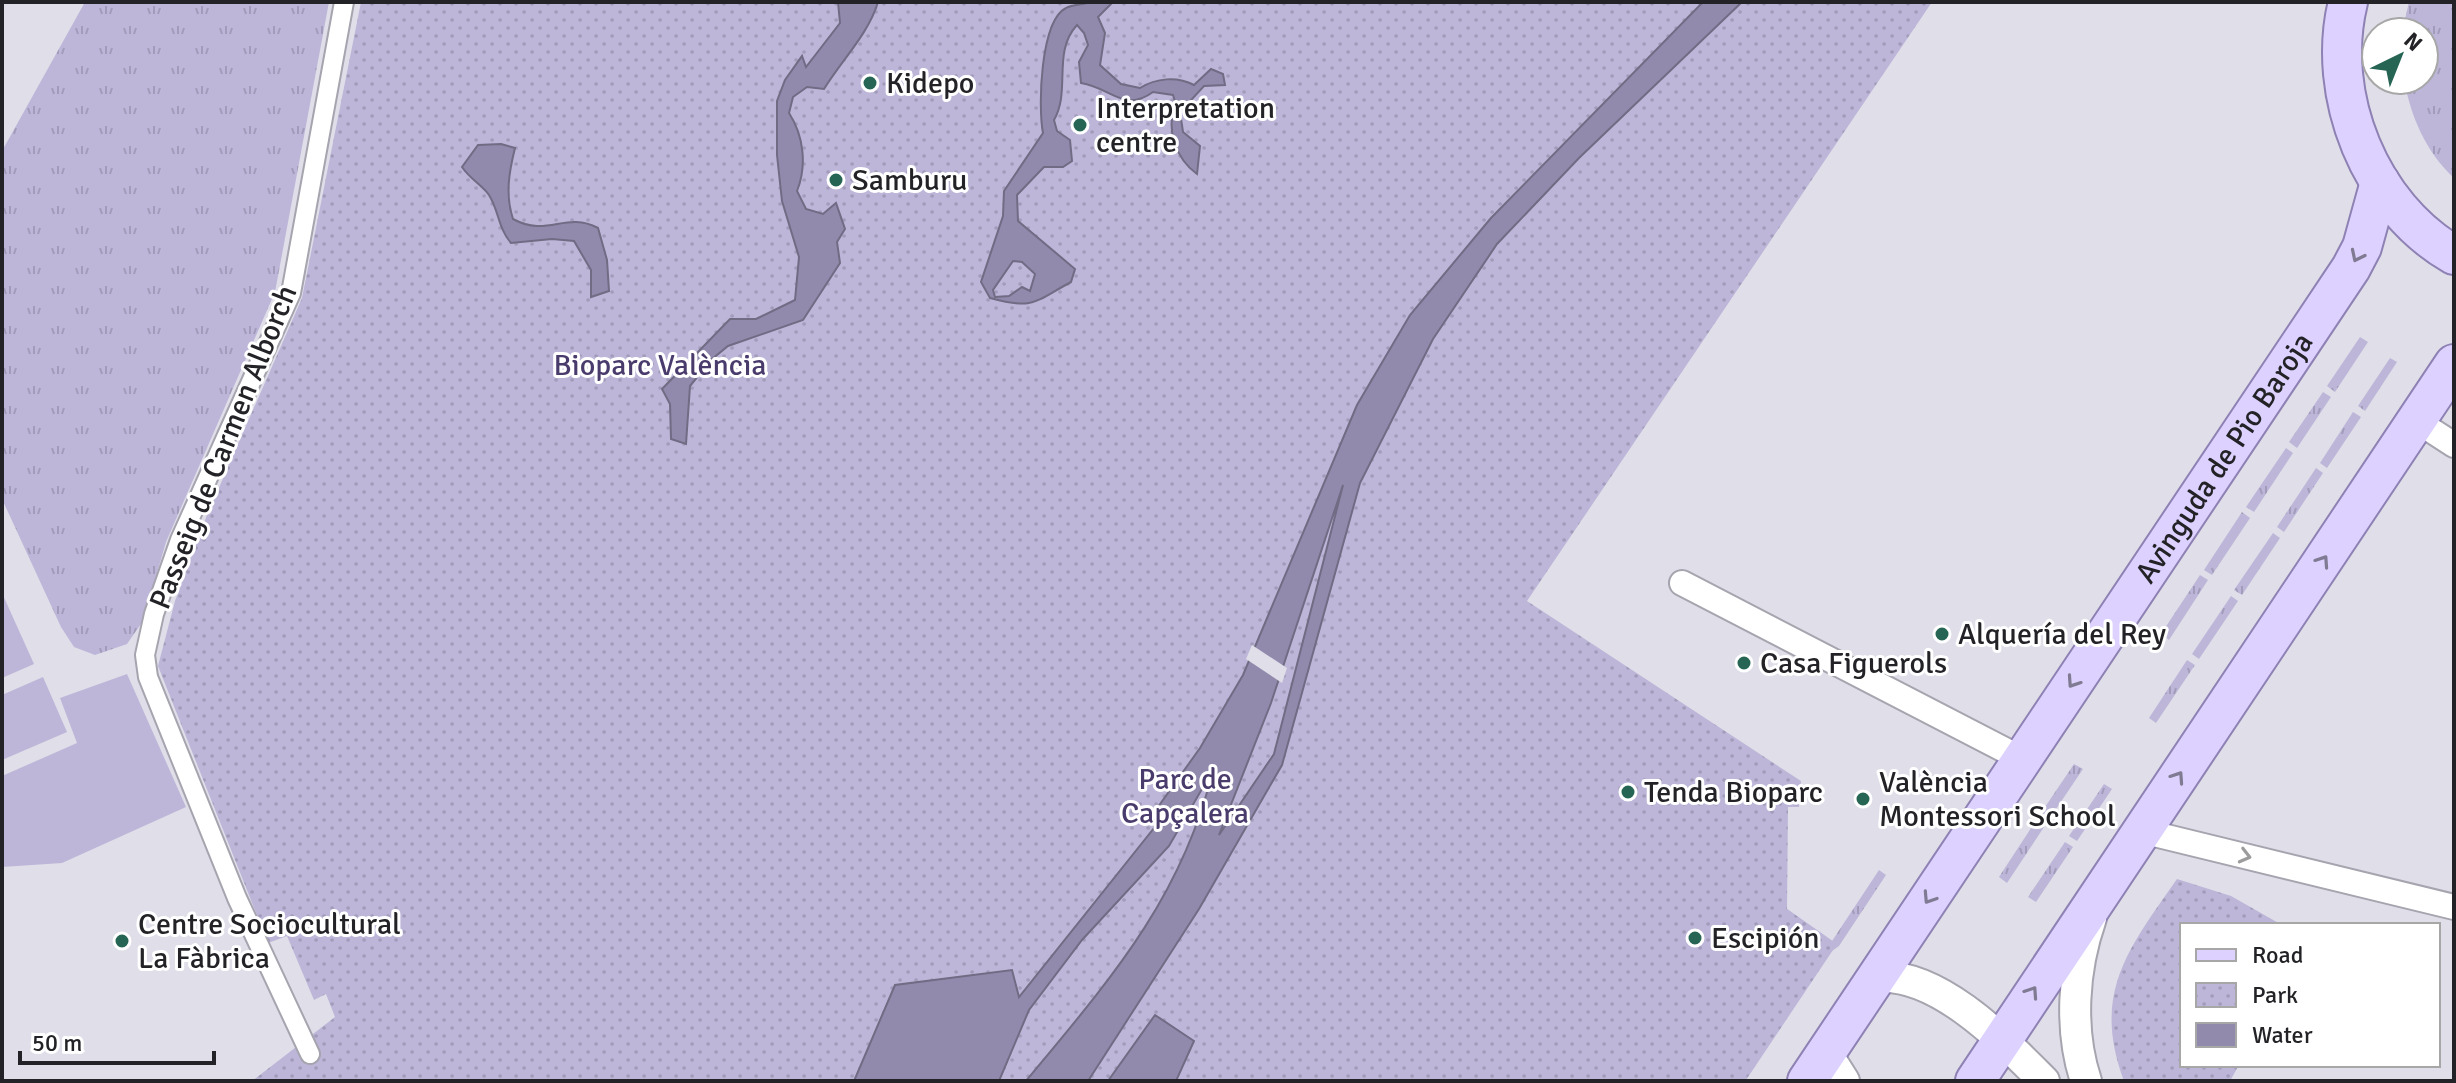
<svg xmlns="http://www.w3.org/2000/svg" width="2456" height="1083" font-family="Signika,sans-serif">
<defs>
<pattern id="grass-tufts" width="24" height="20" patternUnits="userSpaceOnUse" patternTransform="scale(2)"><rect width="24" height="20" fill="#bdb6d9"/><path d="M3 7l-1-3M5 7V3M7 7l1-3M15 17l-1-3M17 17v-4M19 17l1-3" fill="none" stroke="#a29cba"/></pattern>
<pattern id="park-dots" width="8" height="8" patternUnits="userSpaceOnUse" patternTransform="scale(2)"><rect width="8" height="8" fill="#bdb6d9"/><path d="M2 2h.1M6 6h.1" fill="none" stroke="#a29cba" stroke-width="1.8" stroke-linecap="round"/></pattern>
</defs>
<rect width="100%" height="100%" fill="#e0dee8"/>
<g fill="url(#grass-tufts)">
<polygon points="85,2 329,2 275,292 166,542 143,621 127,644 95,655 74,647 61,627 2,499 2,151"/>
<path d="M2409 2H2454V178C2426 152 2411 117 2404 80H2424V32H2402Z"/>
<polygon points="2360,337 2368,342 2335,392 2327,386"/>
<polygon points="2390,358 2397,362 2365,411 2358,406"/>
<polygon points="2323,392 2331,397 2297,448 2289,442"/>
<polygon points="2353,412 2361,417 2327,468 2320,463"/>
<polygon points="2286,448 2293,453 2254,512 2246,507"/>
<polygon points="2316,468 2323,473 2284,532 2277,527"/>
<polygon points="2242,512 2250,518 2212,575 2204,570"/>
<polygon points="2273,533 2280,538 2242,595 2234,590"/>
<polygon points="2200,575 2208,580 2169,640 2161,634"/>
<polygon points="2231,596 2238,601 2199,659 2192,654"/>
<polygon points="2187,660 2195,665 2156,723 2149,718"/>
<polygon points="2074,764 2083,769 2048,821 2039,816"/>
<polygon points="2104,784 2112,789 2077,841 2069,836"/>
<polygon points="2035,822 2044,827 2007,883 1999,877"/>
<polygon points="2065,842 2073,847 2036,902 2028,897"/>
<polygon points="1879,870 1886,875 1839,946 1832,951 1787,909 1832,941"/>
</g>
<g fill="url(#park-dots)">
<polygon points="361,2 1932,2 1527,601 1801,781 1799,807 1788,807 1787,909 1837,944 1746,1080 252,1081 335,1017 326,994 314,1000 287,936 268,943 158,666 175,601 207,515 302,298"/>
<path d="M2177 879 2231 896 2282 925H2182V1065H2239L2230 1081H2124C2091 993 2129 948 2177 879Z"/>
</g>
<g fill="#bdb6d9">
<polygon points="2,593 34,664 2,678"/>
<polygon points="127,674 186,807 62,863 2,867 2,776 77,743 60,698"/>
<polygon points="43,677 67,732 2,760 2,695"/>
</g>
<g fill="#928aad" stroke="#716b84" stroke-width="2" fill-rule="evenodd">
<path d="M838 2H878C869 33 842 60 824 89L807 87 793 97 789 113C804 136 807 166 797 191L806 209 823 214 836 203 845 229 837 242 840 263 803 320 728 346 711 360 690 386 686 444 671 439 670 404 662 389 730 319H756L795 300 799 257 782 201 777 155V101L785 80 802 56 806 67 840 23Z"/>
<path d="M1090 2H1113L1098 17 1105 33 1100 65 1121 84 1140 88C1156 78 1177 76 1194 85L1211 69 1223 74 1225 85 1204 86 1180 112 1183 132 1200 146 1197 174C1176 159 1165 128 1176 105L1173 95 1153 92C1124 113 1112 88 1081 83L1079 62 1088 45 1084 33 1077 25C1052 52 1071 91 1054 120L1057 131 1070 140 1072 161 1063 167H1044L1017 195 1018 221 1075 269 1071 282C1034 302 1034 310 990 298L981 282 1003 216 1004 191 1043 133C1038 108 1040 21 1066 8 1073 4 1083 5 1090 2ZM1013 261 1022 262 1035 274 1030 291 1022 287 1009 296 995 297 993 290Z"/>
<path d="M1703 2H1742L1579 158 1497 244 1433 339 1360 483 1282 765 1199 909 1088 1081H1026C1108 982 1182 899 1213 770L1169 846 1082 940 1029 1010 999 1081H854L895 985 1012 970 1019 997 1154 828 1159 818 1153 814 1200 748 1243 675 1357 405 1410 315 1491 218ZM1343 485 1274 754 1219 835 1271 703Z"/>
<path d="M501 144 515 148C509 172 505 195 513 219 548 238 565 211 598 228L607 260 609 291 591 297V270L574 241 552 239 511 243C498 228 499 211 489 195 483 186 470 179 462 167L478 145Z"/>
<polygon points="1155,1015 1194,1041 1176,1081 1108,1081"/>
</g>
<polygon fill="#e0dee8" points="1252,645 1287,668 1282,683 1246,659"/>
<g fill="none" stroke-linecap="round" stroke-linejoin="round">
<g stroke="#a6a4ae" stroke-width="22">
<polyline id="pedestrian" points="310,1054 237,898 148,677 145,655 154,614 180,540 291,293 344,2"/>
</g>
<g stroke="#a6a4ae" stroke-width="28">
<g id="minor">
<polyline points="2417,421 2454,445"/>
<polyline points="1682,583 2022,759"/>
<polyline points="2142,831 2454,907"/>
</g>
</g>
<g stroke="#a6a4ae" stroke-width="34">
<g id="tertiary">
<path d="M1877 977C1938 972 2004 1041 2044 1081"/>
<polyline points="1829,1047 1832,1062 1844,1081"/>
<path d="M2086 1081C2069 1030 2073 969 2091 918"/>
</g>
</g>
<g stroke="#8e81b3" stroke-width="42">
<g id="primary">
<path d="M2348 2C2325 95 2370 207 2454 255"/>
<path id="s1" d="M1807 1081 2351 268 2362 247 2380 182"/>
<polyline points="1975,1081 2454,364"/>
</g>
</g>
<use href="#pedestrian" stroke="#fff" stroke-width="18"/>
<use href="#minor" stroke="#fff" stroke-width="24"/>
<use href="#tertiary" stroke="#fff" stroke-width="30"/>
<use href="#primary" stroke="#ddd2ff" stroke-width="38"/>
</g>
<defs><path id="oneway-chevron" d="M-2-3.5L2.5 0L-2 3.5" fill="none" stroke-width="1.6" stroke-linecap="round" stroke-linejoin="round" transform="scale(2)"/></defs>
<g stroke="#807a92">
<use href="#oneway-chevron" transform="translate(2357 256) rotate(116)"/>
<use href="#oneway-chevron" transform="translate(2323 561) rotate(-56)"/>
<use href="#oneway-chevron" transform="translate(2073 682) rotate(124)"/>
<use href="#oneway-chevron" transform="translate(2178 777) rotate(-56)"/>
<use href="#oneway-chevron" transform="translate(1929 898) rotate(123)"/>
<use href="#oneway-chevron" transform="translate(2032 992) rotate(-56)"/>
</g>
<use stroke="#9c9c9d" href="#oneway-chevron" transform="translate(2245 856) rotate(14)"/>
<g fill="#266553" stroke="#fff" stroke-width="3">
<circle cx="870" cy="83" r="8"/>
<circle cx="1080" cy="125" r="8"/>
<circle cx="836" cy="180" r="8"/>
<circle cx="1942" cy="634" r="8"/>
<circle cx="1744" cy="663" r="8"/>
<circle cx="1628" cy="792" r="8"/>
<circle cx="1863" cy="799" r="8"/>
<circle cx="1695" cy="938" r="8"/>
<circle cx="122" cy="941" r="8"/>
</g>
<g text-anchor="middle" stroke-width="6" stroke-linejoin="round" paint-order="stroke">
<g font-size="30" fill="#232226" stroke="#fff" text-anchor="start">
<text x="886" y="93">Kidepo</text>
<text x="1096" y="118">Interpretation<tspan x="1096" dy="34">centre</tspan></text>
<text x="852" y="190">Samburu</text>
<text x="1958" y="644">Alquería del Rey</text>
<text x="1760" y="673">Casa Figuerols</text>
<text x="1879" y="792">València<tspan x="1879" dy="34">Montessori School</tspan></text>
<text x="1644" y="802">Tenda Bioparc</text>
<text x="138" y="934">Centre Sociocultural<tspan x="138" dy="34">La Fàbrica</tspan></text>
<text x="1711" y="948">Escipión</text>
</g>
<g font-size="30" fill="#493b6c" stroke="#fff">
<text x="660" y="375">Bioparc València</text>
<text x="1185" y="789">Parc de<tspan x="1185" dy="34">Capçalera</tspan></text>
</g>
<g font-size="30" fill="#232226" stroke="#fff">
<text transform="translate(223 447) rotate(-68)" y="10">Passeig de Carmen Alborch</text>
<text dy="10" stroke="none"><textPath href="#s1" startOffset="750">Avinguda de Pio Baroja</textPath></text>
</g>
</g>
<rect width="2456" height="1083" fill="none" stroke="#232226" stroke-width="8"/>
<rect x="2180" y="923" width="260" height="144" fill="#ffffff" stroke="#a7a7a8" stroke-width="2"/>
<rect x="2196" y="949" width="40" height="12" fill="#ddd2ff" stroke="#a7a7a8" stroke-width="2"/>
<text x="2252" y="963" font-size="24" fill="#232226">Road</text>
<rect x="2196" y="983" width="40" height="24" fill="url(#park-dots)" stroke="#a7a7a8" stroke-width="2"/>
<text x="2252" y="1003" font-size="24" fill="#232226">Park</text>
<rect x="2196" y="1023" width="40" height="24" fill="#928aad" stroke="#a7a7a8" stroke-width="2"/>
<text x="2252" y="1043" font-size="24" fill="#232226">Water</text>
<g transform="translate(2400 56) rotate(43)"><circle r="38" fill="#ffffff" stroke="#a7a7a8" stroke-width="2"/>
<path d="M0-6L14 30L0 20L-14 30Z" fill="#266553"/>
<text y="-12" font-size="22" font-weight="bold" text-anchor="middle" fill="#232226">N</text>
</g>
<path d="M20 1051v12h194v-12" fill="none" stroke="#232226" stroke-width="4"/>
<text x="32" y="1051" font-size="24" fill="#232226" stroke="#ffffff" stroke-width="6" paint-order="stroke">50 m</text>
</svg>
